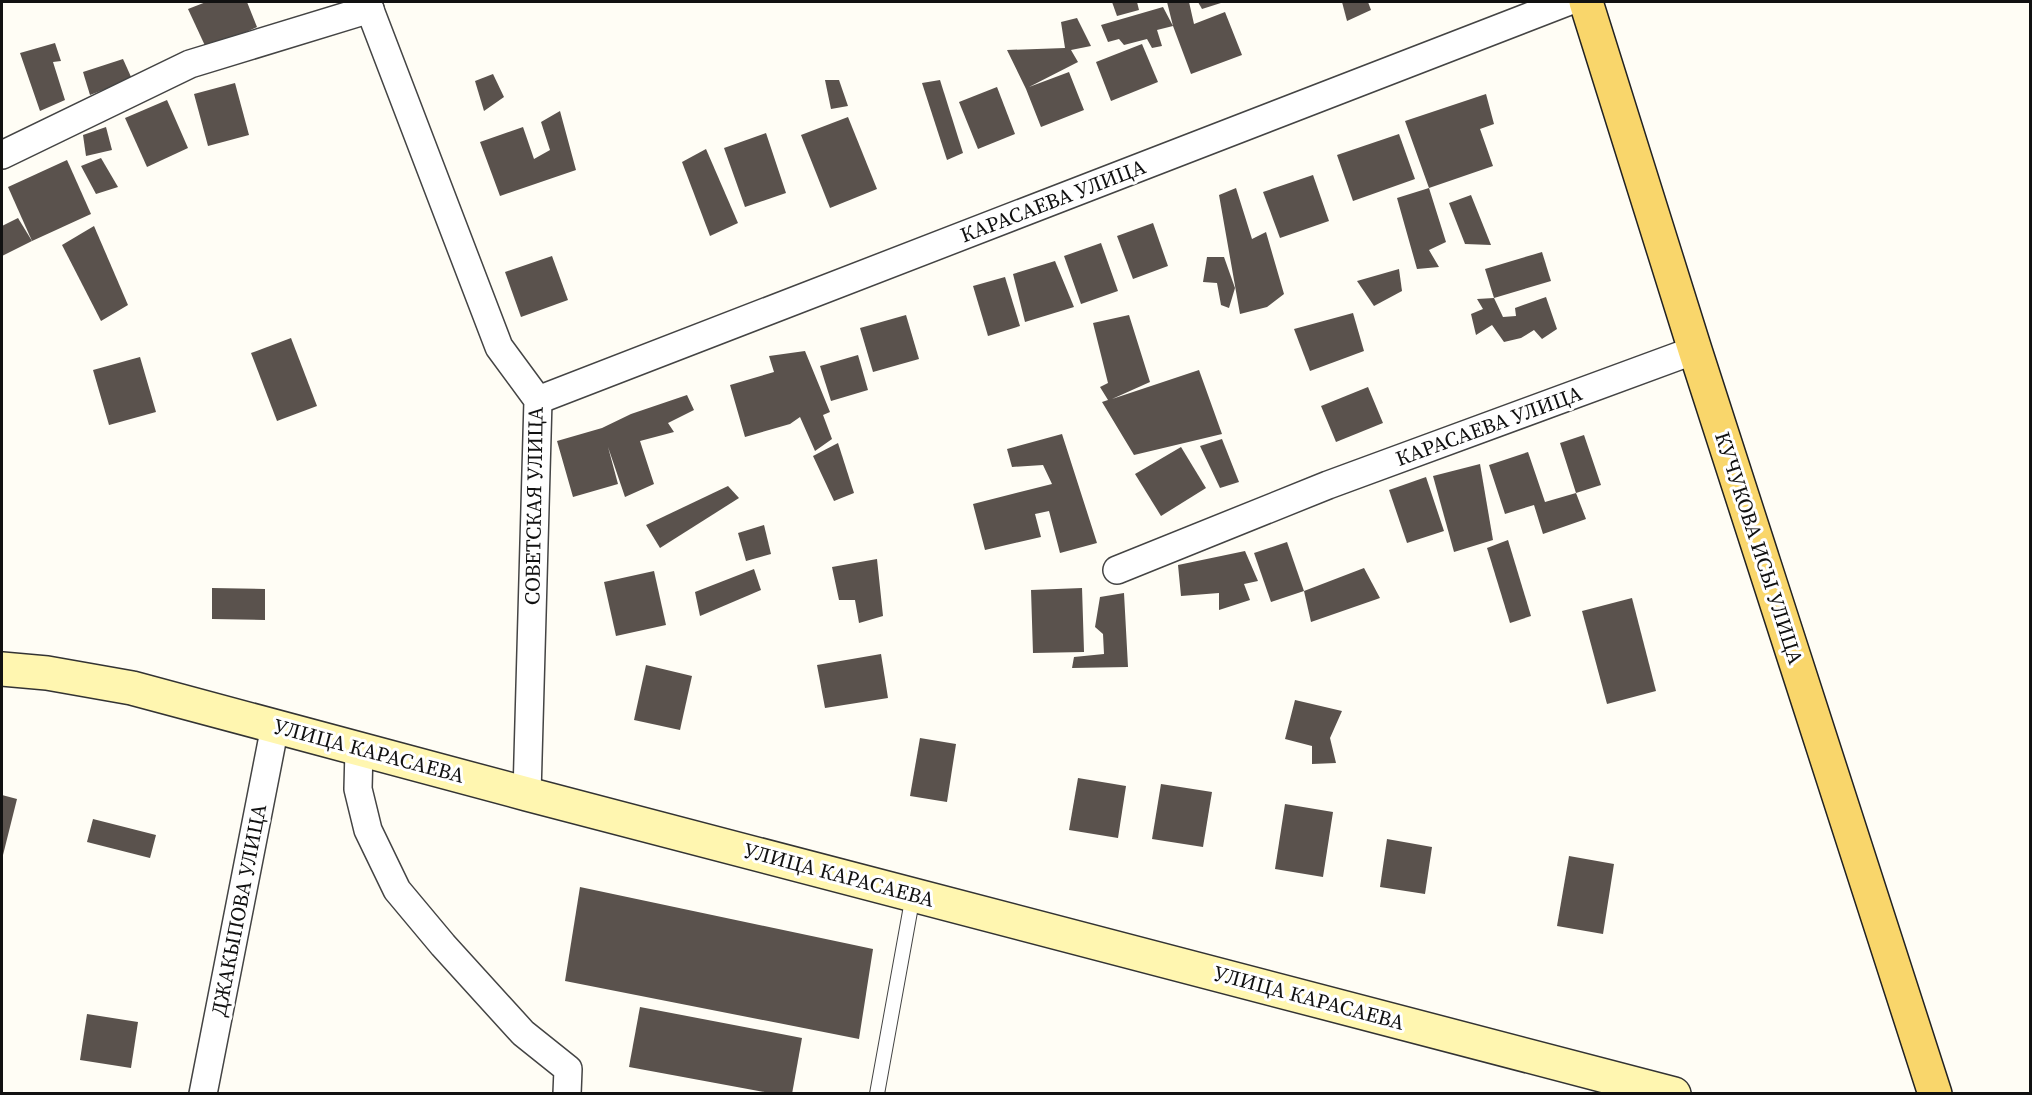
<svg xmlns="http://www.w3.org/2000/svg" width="2032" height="1095" font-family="'Source Serif 4',serif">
<rect width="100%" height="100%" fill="#fffdf5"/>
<g fill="#5a524d">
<polygon points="206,2 247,2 257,27 207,50 188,9"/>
<polygon points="1112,2 1137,2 1139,10 1117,16"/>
<polygon points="1167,2 1189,2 1194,24 1225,12 1242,55 1191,74 1173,26 1157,30 1162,46 1152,48 1147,39 1124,45 1119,39 1108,42 1101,25 1163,7 1173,26"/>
<polygon points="1198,2 1224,2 1202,9"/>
<polygon points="1342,2 1368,2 1371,10 1347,21"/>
<polygon points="1077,18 1091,46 1071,50 1078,62 1029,87 1069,72 1084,110 1041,127 1026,89 1007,50 1065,48 1061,22"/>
<polygon points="55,43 61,61 53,62 65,100 40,111 20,53"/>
<polygon points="1142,44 1158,82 1111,101 1096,62"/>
<polygon points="123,59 132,79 90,95 83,72"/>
<polygon points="493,74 504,97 484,111 475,81"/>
<polygon points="825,80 839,80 848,106 831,109"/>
<polygon points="940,80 963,153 947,160 922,83"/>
<polygon points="235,83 249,135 208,146 194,94"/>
<polygon points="997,87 1015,134 978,149 959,102"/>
<polygon points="1486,94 1494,124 1480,129 1493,166 1429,188 1446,242 1429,250 1439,267 1417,269 1397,198 1429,188 1405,121"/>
<polygon points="167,100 188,148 147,167 125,118"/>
<polygon points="560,111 576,170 500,196 480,142 523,127 534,159 550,150 541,122"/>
<polygon points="848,117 877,189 830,208 801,135"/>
<polygon points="106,127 112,150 86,156 83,135"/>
<polygon points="766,133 786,193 745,207 724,148"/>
<polygon points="1399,134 1415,179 1353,201 1337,155"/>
<polygon points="706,149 738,223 710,236 682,162"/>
<polygon points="101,158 118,187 96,194 81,166"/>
<polygon points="67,160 91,214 32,241 8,187"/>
<polygon points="1313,175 1329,221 1280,238 1263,192"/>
<polygon points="1236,188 1252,239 1266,232 1284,294 1267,307 1240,314 1219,195"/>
<polygon points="1471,195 1491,245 1465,244 1449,203"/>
<polygon points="18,218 32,241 2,256 2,226"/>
<polygon points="1153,223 1168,266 1133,279 1117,236"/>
<polygon points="94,226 128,305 101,321 62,245"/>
<polygon points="1101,243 1118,291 1081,304 1064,256"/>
<polygon points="1542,252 1551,281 1494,298 1485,269"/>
<polygon points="552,256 568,300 521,317 505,272"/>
<polygon points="1207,257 1224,257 1235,288 1229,308 1221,305 1217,283 1203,282"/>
<polygon points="1055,261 1074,307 1025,322 1013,274"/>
<polygon points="1399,269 1402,291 1374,306 1357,281"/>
<polygon points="1005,277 1020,326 988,336 973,286"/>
<polygon points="1546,297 1557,329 1542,339 1534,330 1521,338 1504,342 1492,325 1476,335 1471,314 1483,309 1477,299 1494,298 1503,317 1516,316 1515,308"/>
<polygon points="1353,313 1364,351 1310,371 1294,329"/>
<polygon points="906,315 919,359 873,372 860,328"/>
<polygon points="1129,315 1150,382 1112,399 1199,370 1222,434 1134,455 1102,402 1108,400 1100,387 1108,383 1093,323"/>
<polygon points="291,338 317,406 277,421 251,353"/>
<polygon points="805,351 830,412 823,415 832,439 815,451 800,417 790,424 745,437 730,385 774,372 769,356"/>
<polygon points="858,355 868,390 831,401 820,366"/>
<polygon points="140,357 156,412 109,425 93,370"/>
<polygon points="1368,387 1383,423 1336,442 1321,406"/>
<polygon points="687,395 694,410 668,423 674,432 640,441 654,484 625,497 608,447 618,484 573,497 557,441 602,428 631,414"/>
<polygon points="1062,434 1097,543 1060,553 1049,511 1035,514 1041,537 985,550 973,504 1052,484 1043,465 1012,467 1007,449"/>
<polygon points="1584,435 1601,485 1576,493 1586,519 1543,534 1534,505 1505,514 1489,465 1528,452 1545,502 1576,493 1560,443"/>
<polygon points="1222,439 1239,482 1220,488 1200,446"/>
<polygon points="838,443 854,493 834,501 813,456"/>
<polygon points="1181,447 1206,488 1161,516 1135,474"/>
<polygon points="1480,464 1493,540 1454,552 1433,476"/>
<polygon points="1426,477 1444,531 1407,543 1389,490"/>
<polygon points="728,486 739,498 660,548 646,525"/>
<polygon points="764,525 771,554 746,561 738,533"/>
<polygon points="1508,540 1531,616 1510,623 1487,548"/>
<polygon points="1287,542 1304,591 1271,602 1254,553"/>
<polygon points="1245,551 1258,581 1244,584 1250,600 1219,610 1219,593 1181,596 1178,565"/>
<polygon points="877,559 883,616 859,623 855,600 839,600 832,567"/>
<polygon points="1364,568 1380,598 1311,622 1304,591"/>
<polygon points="754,569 761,590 700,616 695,592"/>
<polygon points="654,571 666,625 616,636 604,582"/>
<polygon points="212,588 265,589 265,620 212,619"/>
<polygon points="1082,588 1084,652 1033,653 1031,590"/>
<polygon points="1124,593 1128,667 1072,668 1074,657 1104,654 1103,634 1095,627 1100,597"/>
<polygon points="1632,598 1656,691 1607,704 1582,611"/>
<polygon points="881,654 888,698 825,708 817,665"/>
<polygon points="646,665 692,676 680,730 634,720"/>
<polygon points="1295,700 1342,711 1330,738 1336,763 1312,764 1312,746 1285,739"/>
<polygon points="920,738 956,744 947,802 910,796"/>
<polygon points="1078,778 1126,786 1118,838 1069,830"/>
<polygon points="1161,784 1212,792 1203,847 1152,839"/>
<polygon points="2,795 17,799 2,859"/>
<polygon points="1285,804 1333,812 1323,877 1275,869"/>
<polygon points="93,819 156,835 150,858 87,842"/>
<polygon points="1387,839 1432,847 1425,894 1380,887"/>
<polygon points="1569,856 1614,864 1603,934 1557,926"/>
<polygon points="580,887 873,949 859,1039 565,981"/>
<polygon points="640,1007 802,1038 792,1094 775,1094 629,1067"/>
<polygon points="87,1014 138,1022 131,1068 80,1060"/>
</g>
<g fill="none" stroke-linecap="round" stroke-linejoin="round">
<g stroke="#444" stroke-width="16">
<polyline id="service" points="877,1094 913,895"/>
</g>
<g stroke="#444" stroke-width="30">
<g id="minor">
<polyline points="367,2 499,347 538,400 527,794"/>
<polyline points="2,155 190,64 370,9"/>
<polyline points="538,400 1567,2"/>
<polyline points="1117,570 1328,485 1695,350"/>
<polyline points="359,749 358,789 368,830 397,890 443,945 523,1033 568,1069 567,1094"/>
<polyline points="203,1094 275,726"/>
</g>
</g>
<g stroke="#333" stroke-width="36">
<polyline id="secondary" points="2,669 47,673 132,688 527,794 1674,1094"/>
</g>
<g stroke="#222" stroke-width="36">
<polyline id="primary" points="1586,2 1695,350 1935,1094"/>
</g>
<use href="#service" stroke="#fff" stroke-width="14"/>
<use href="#minor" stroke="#fff" stroke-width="27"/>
<use href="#secondary" stroke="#fff6b0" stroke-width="33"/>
<use href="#primary" stroke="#f9d66b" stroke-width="33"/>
</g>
<g text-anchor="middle" stroke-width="6" stroke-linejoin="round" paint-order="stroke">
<g font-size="21" fill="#111" stroke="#fff">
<text transform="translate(1053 201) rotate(-21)" y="7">КАРАСАЕВА УЛИЦА</text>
<text transform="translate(1489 426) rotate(-20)" y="7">КАРАСАЕВА УЛИЦА</text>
<text transform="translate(534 506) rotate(-89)" y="7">СОВЕТСКАЯ УЛИЦА</text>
<text transform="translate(1759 548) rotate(72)" y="7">КУЧУКОВА ИСЫ УЛИЦА</text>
<text transform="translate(369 751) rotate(15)" y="7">УЛИЦА КАРАСАЕВА</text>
<text transform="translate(839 875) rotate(15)" y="7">УЛИЦА КАРАСАЕВА</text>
<text transform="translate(239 910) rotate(-79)" y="7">ДЖАКЫПОВА УЛИЦА</text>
<text transform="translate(1309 998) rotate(15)" y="7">УЛИЦА КАРАСАЕВА</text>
</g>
</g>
<rect width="2032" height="1095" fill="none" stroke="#111111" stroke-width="6"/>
</svg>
